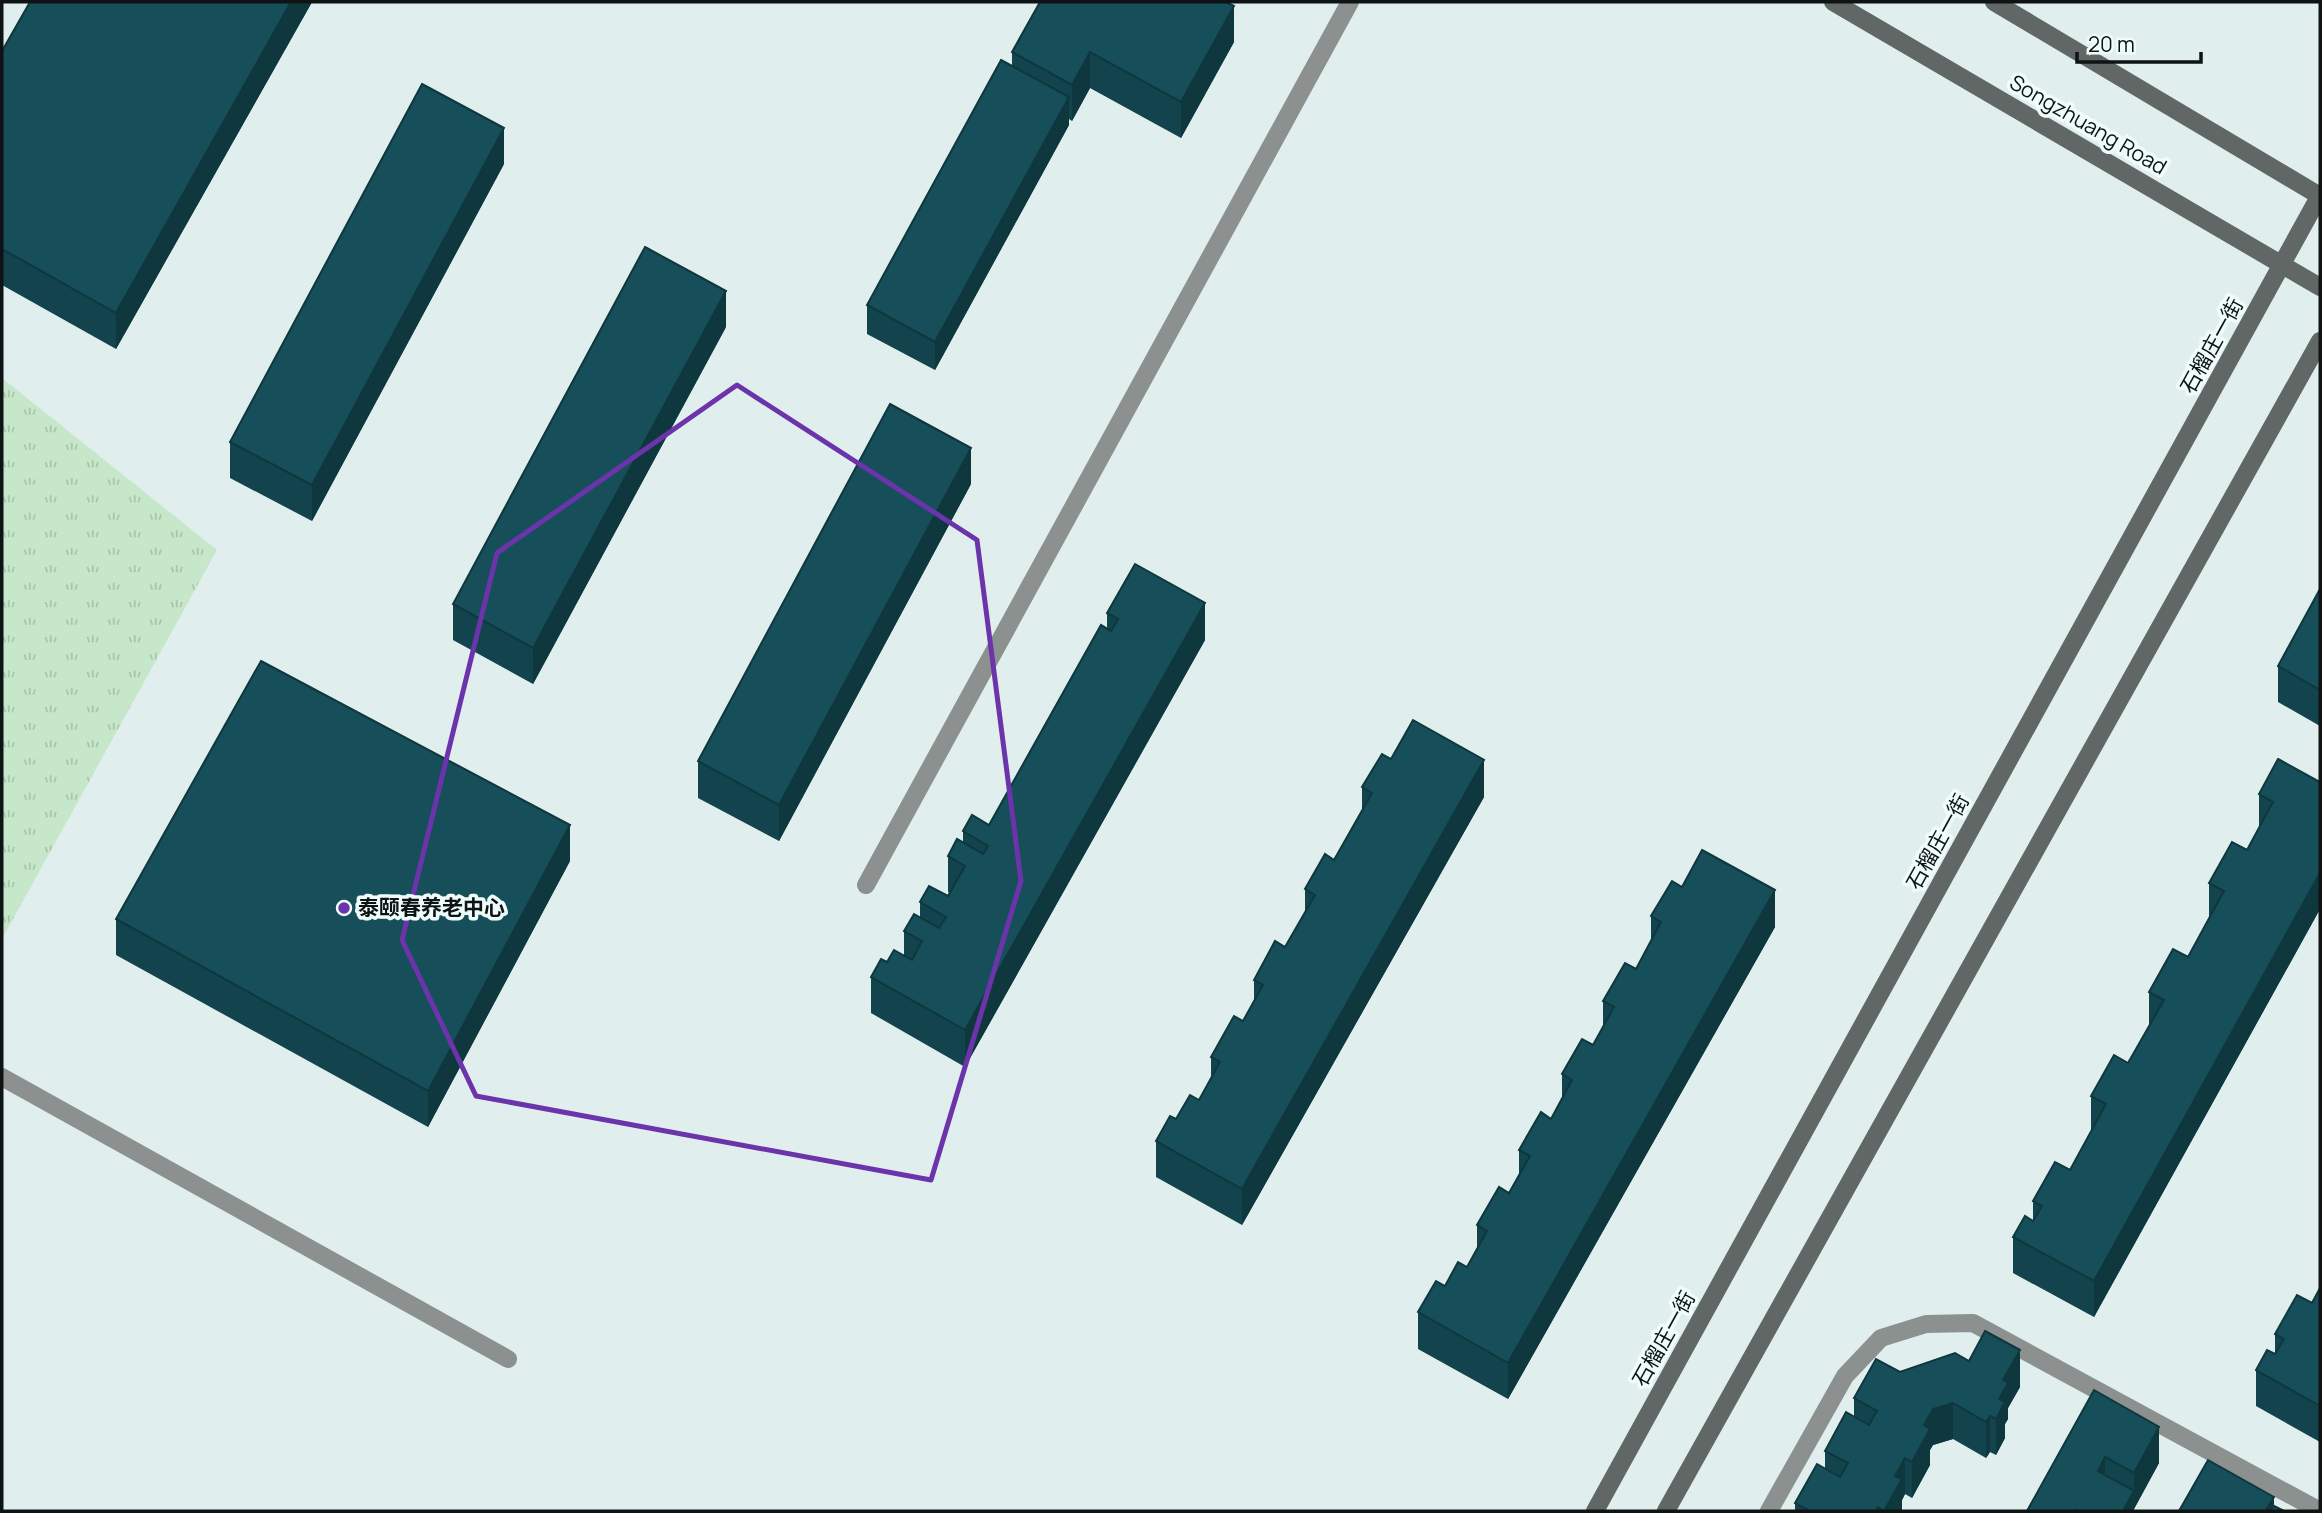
<svg xmlns="http://www.w3.org/2000/svg" width="2322" height="1513" font-family="Manrope,'Noto Sans SC',sans-serif">
<defs>
<pattern id="grass-tufts" width="24" height="20" patternUnits="userSpaceOnUse" patternTransform="scale(1.75)"><rect width="24" height="20" fill="#c6e7c9"/><path d="M3 7l-1-3M5 7V3M7 7l1-3M15 17l-1-3M17 17v-4M19 17l1-3" fill="none" stroke="#a9c5ac"/></pattern>
</defs>
<rect width="100%" height="100%" fill="#e0efed"/>
<polygon fill="url(#grass-tufts)" points="2,378 217,550 2,939"/>
<g fill="none" stroke-linecap="round" stroke-linejoin="round">
<polyline stroke="#8c918f" stroke-width="18" points="1769,1511 1845,1376 1881,1338 1926,1324 1973,1323 2320,1511"/>
<g stroke="#8c918f" stroke-width="18">
<polyline points="866,885 1350,2"/>
<polyline points="2,1077 508,1359"/>
</g>
<g stroke="#606764" stroke-width="18">
<polyline points="1833,2 2320,287"/>
<polyline points="1994,2 2320,196"/>
<polyline points="1595,1511 2320,195"/>
<polyline points="1666,1511 2320,341"/>
</g>
</g>
<g fill="#13434d">
<polygon points="312,2 116,349 2,285 2,51"/>
<polygon points="1234,42 1181,138 1090,88 1072,121 1069,119 1069,125 935,370 867,334 867,305 1012,66 1012,52"/>
<polygon points="504,164 312,521 230,478 230,442"/>
<polygon points="726,327 533,684 453,640 453,604"/>
<polygon points="971,484 779,841 698,798 698,761"/>
<polygon points="2320,589 2320,726 2278,702 2278,666"/>
<polygon points="1107,613 1205,640 965,1067 871,1013 871,977 887,962 904,956 904,931 920,918 920,902 948,896 950,893 948,892 948,856 963,843 963,831 989,825 1107,629"/>
<polygon points="1391,759 1484,797 1242,1225 1156,1177 1156,1141 1176,1119 1199,1100 1211,1078 1211,1057 1243,1021 1254,1001 1254,980 1285,947 1305,912 1305,889 1334,860 1362,810 1362,787"/>
<polygon points="2320,782 2320,909 2094,1317 2013,1273 2013,1237 2033,1221 2033,1201 2070,1170 2091,1131 2091,1096 2128,1063 2149,1026 2149,992 2188,957 2209,917 2209,883 2247,850 2259,829 2259,794"/>
<polygon points="570,861 428,1127 116,955 116,919"/>
<polygon points="1682,887 1775,927 1508,1399 1418,1349 1418,1312 1445,1286 1467,1267 1477,1249 1477,1225 1509,1193 1519,1174 1519,1150 1551,1119 1562,1098 1562,1074 1593,1045 1603,1026 1603,1001 1636,969 1651,940 1651,916"/>
<polygon points="2320,1288 2320,1442 2256,1406 2256,1370 2275,1354 2275,1334 2312,1303"/>
<polygon points="1969,1361 2020,1387 2008,1408 2008,1419 2005,1424 2005,1438 1996,1455 1990,1452 1986,1458 1953,1439 1933,1445 1930,1450 1930,1465 1912,1498 1905,1494 1902,1500 1902,1511 1795,1511 1795,1503 1825,1468 1825,1451 1854,1416 1854,1398 1900,1372"/>
<polygon points="2094,1390 2159,1463 2134,1509 2134,1511 2027,1511"/>
</g>
<g fill="#0f373e">
<polygon points="291,2 312,2 116,349 116,313"/>
<polygon points="1234,6 1234,42 1181,138 1181,102"/>
<polygon points="1090,52 1090,88 1072,121 1072,85"/>
<polygon points="1069,97 1069,125 935,370 935,342"/>
<polygon points="504,128 504,164 312,521 312,485"/>
<polygon points="726,291 726,327 533,684 533,648"/>
<polygon points="971,448 971,484 779,841 779,805"/>
<polygon points="1205,603 1205,640 965,1067 965,1030"/>
<polygon points="1484,760 1484,797 1242,1225 1242,1189"/>
<polygon points="570,825 570,861 428,1127 428,1091"/>
<polygon points="2320,873 2320,909 2094,1317 2094,1281"/>
<polygon points="1775,890 1775,927 1508,1399 1508,1363"/>
<polygon points="2020,1350 2020,1387 2008,1408 2008,1419 2005,1424 2005,1438 1996,1455 1996,1419 2003,1380"/>
<polygon points="1953,1403 1953,1439 1933,1445 1930,1450 1930,1465 1912,1498 1912,1462 1924,1425 1933,1409"/>
<polygon points="1990,1416 1990,1452 1986,1458 1986,1422"/>
<polygon points="2159,1427 2159,1463 2134,1509 2134,1511 2123,1511 2134,1492 2134,1473"/>
<polygon points="2105,1457 2105,1494 2098,1471"/>
<polygon points="1905,1458 1905,1494 1902,1500 1902,1511 1884,1511 1895,1476"/>
<polygon points="2274,1497 2274,1511 2265,1511"/>
</g>
<g fill="#164e59" stroke="#0f373e" stroke-width="2">
<polygon points="30,2 291,2 116,313 2,249 2,51"/>
<polygon points="1040,2 1226,2 1234,6 1181,102 1090,52 1072,85 1012,52"/>
<polygon points="1001,60 1069,97 935,342 867,305"/>
<polygon points="422,84 504,128 312,485 230,442"/>
<polygon points="645,247 726,291 533,648 453,604"/>
<polygon points="890,404 971,448 779,805 698,761"/>
<polygon points="1135,564 1205,603 965,1030 871,977 881,959 887,962 894,950 912,960 922,941 904,931 914,914 939,928 946,917 920,902 929,886 948,896 965,866 948,856 957,839 983,854 988,846 963,831 972,815 989,825 1101,625 1111,631 1118,619 1107,613"/>
<polygon points="2320,589 2320,690 2278,666"/>
<polygon points="261,661 570,825 428,1091 116,919"/>
<polygon points="1413,720 1484,760 1242,1189 1156,1141 1170,1116 1176,1119 1190,1095 1199,1100 1220,1062 1211,1057 1234,1016 1243,1021 1263,985 1254,980 1275,941 1285,947 1315,895 1305,889 1325,854 1334,860 1372,793 1362,787 1382,754 1391,759"/>
<polygon points="2278,759 2320,782 2320,873 2094,1281 2013,1237 2025,1216 2033,1221 2042,1206 2033,1201 2055,1162 2070,1170 2106,1104 2091,1096 2114,1055 2128,1063 2164,1000 2149,992 2173,949 2188,957 2224,891 2209,883 2232,842 2247,850 2273,802 2259,794"/>
<polygon points="1702,850 1775,890 1508,1363 1418,1312 1436,1281 1445,1286 1458,1262 1467,1267 1487,1231 1477,1225 1499,1187 1509,1193 1530,1156 1519,1150 1541,1112 1551,1119 1572,1080 1562,1074 1582,1039 1593,1045 1614,1007 1603,1001 1625,963 1636,969 1661,922 1651,916 1672,881 1682,887"/>
<polygon points="2320,1288 2320,1406 2256,1370 2267,1350 2275,1354 2284,1339 2275,1334 2297,1295 2312,1303"/>
<polygon points="1985,1331 2020,1350 2003,1380 2008,1383 1999,1399 2005,1402 1996,1419 1990,1416 1986,1422 1953,1403 1933,1409 1924,1425 1930,1429 1912,1462 1905,1458 1895,1476 1902,1479 1884,1511 1878,1507 1875,1511 1810,1511 1795,1503 1817,1464 1840,1477 1848,1463 1825,1451 1846,1412 1869,1425 1877,1411 1854,1398 1876,1359 1900,1372 1955,1353 1969,1361"/>
<polygon points="2094,1390 2159,1427 2134,1473 2105,1457 2098,1471 2134,1491 2123,1511 2078,1511 2076,1510 2075,1511 2027,1511"/>
<polygon points="2208,1460 2274,1497 2265,1511 2179,1511"/>
<polygon points="2274,1506 2284,1511 2270,1511"/>
</g>
<path fill="none" stroke="#6c34ab" stroke-width="5" stroke-linejoin="round" d="M737,385L977,540L1021,881L931,1180L476,1096L402,940L497,553Z"/>
<circle fill="#6c34ab" stroke="#eefcfb" stroke-width="2.5" cx="344" cy="908" r="7"/>
<g text-anchor="middle" stroke-width="7" stroke-linejoin="round" paint-order="stroke">
<g font-size="21" fill="#0e1313" stroke="#eefcfb">
<text transform="translate(2088 125) rotate(30)" y="7">Songzhuang Road</text>
<text transform="translate(2212 346) rotate(-61)" y="7">石榴庄一街</text>
<text transform="translate(1938 842) rotate(-61)" y="7">石榴庄一街</text>
<text transform="translate(1664 1339) rotate(-61)" y="7">石榴庄一街</text>
</g>
<g font-size="21" font-weight="bold" fill="#0e1313" stroke="#eefcfb" text-anchor="start">
<text x="358" y="915">泰颐春养老中心</text>
</g>
</g>
<rect width="2322" height="1513" fill="none" stroke="#0e1313" stroke-width="7"/>
<path d="M2077 52v10h124v-10" fill="none" stroke="#0e1313" stroke-width="3.5"/>
<text x="2088" y="52" font-size="21" fill="#0e1313" stroke="#eefcfb" stroke-width="5" paint-order="stroke">20 m</text>
</svg>
